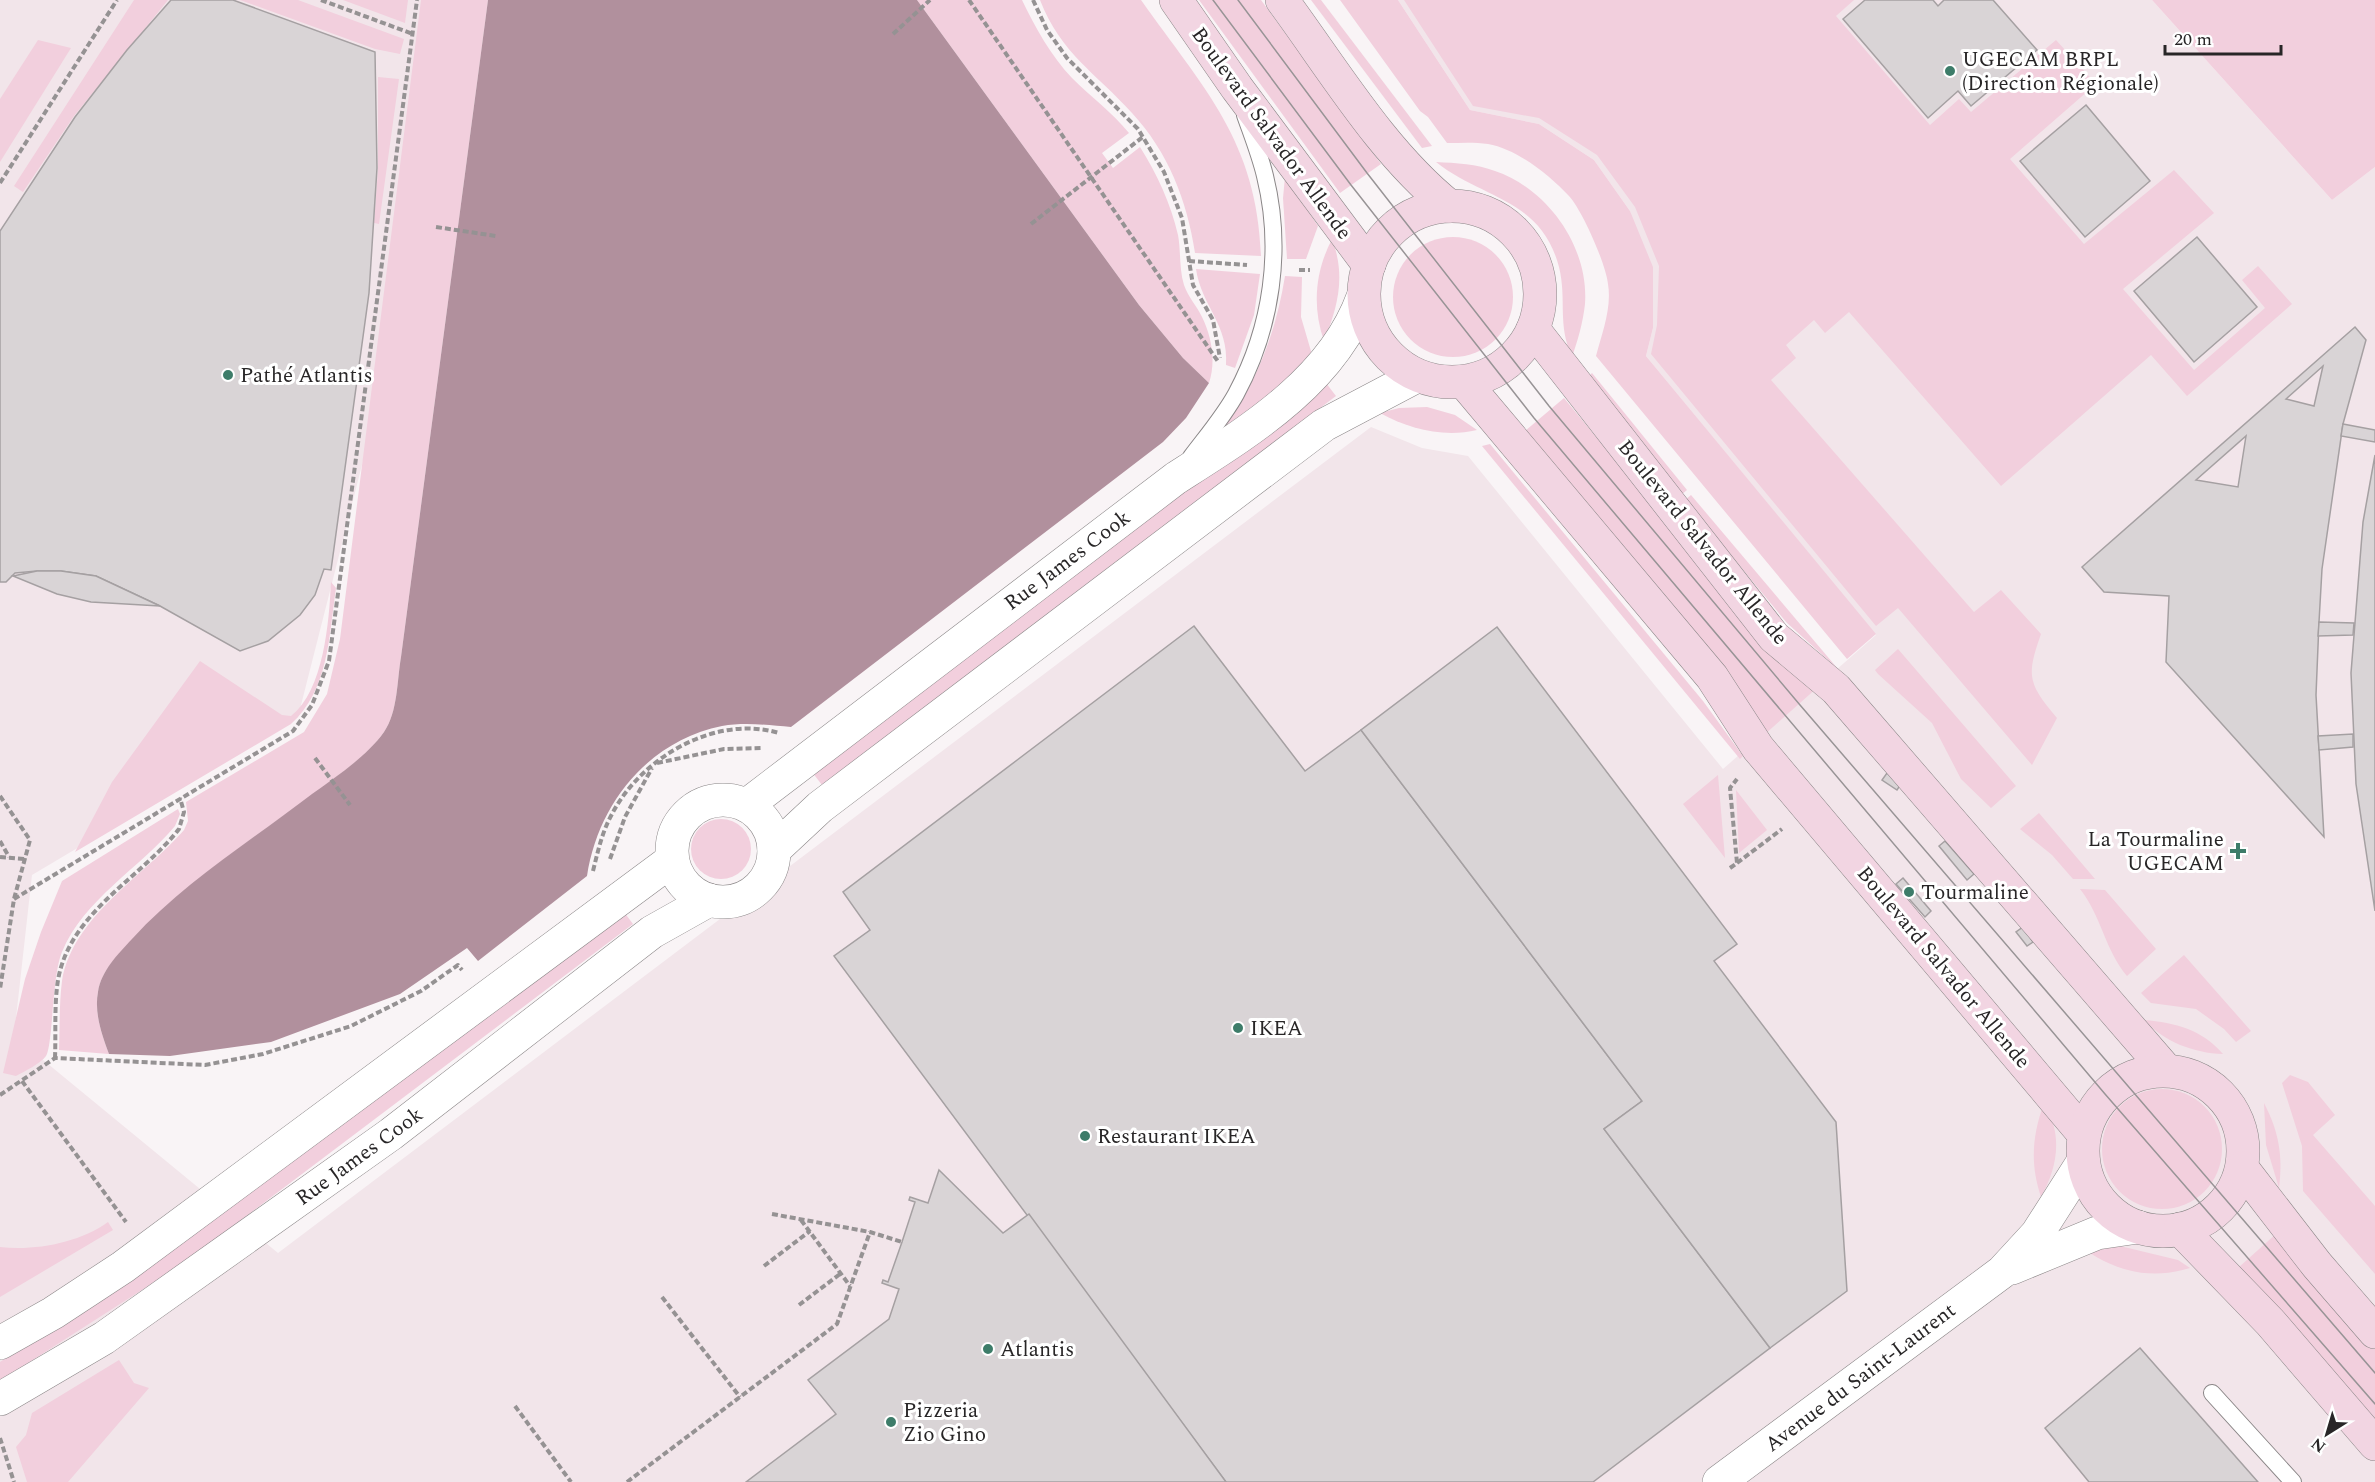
<svg xmlns="http://www.w3.org/2000/svg" width="2375" height="1482" font-family="Spectral,serif">
<rect width="100%" height="100%" fill="#f9f4f6"/>
<polygon fill="#f2e5ea" points="0,0 436,0 365,453 298,717 32,875 14,1036 278,1253 1371,427 1422,448 1468,456 1723,769 1876,635 1646,356 1653,328 1630,211 1594,160 1539,124 1470,110 1398,0 2152,0 2332,200 2375,167 2375,1482 0,1482"/>
<g fill="#f2cfdd">
<polygon points="134,0 168,0 74,116 23,192 14,186"/>
<polygon points="240,0 298,0 404,39 400,54 375,49"/>
<polygon points="343,0 408,0 405,23"/>
<path d="M421,0H488L401,657C397,680 398,712 384,732C365,759 334,778 309,797C247,844 181,885 129,943C116,957 101,972 98,992C94,1013 102,1035 109,1054L59,1050C60,1028 59,1004 62,981C73,916 144,876 184,830L188,821L186,802L304,732L327,694L340,639Z"/>
<path d="M917,0H1022C1035,27 1051,56 1072,78C1091,97 1112,112 1129,133L1102,153L1113,168L1140,147C1157,174 1171,204 1178,235C1181,251 1179,269 1184,285C1188,297 1197,306 1202,317C1212,337 1216,362 1209,383L1183,358L1139,305Z"/>
<path d="M1040,0H1141C1204,89 1257,141 1261,256L1195,253C1187,200 1168,152 1132,113C1096,73 1061,54 1040,0Z"/>
<polygon points="1199,0 1261,0 1381,164 1340,193"/>
<polygon points="1311,0 1321,0 1432,146 1422,148"/>
<path d="M1340,0H1398L1470,110L1539,124L1594,160L1630,211L1653,267V328L1646,356L1876,634L1847,659L1596,356C1602,333 1612,308 1608,284C1606,264 1582,210 1569,196C1549,175 1517,149 1488,144C1475,142 1460,143 1447,143L1428,117L1420,111Z"/>
<path d="M1404,0H1854L1836,16L1930,125L1959,99L1971,112L2056,40L2096,84L2010,159L2084,244L2174,170L2214,213L2123,289L2194,370L2265,308L2242,280L2258,266L2292,304L2187,396L2151,355L2001,486L1849,312L1825,333L1814,320L1786,345L1796,358L1771,380L1974,612L2001,590L2041,634C2026,676 2028,684 2057,718L2032,765L1898,608L1876,626L1651,354L1657,325L1659,266L1635,207L1597,155L1539,118L1473,106Z"/>
<polygon points="2152,0 2375,0 2375,167 2332,200"/>
<polygon points="38,40 71,48 0,162 0,99"/>
<polygon points="378,77 399,79 379,224 374,223 378,170"/>
<path d="M1436,162C1456,163 1477,164 1495,171C1548,189 1589,247 1585,304C1583,322 1578,340 1572,357C1557,324 1567,300 1559,267C1541,198 1482,199 1436,162Z"/>
<polygon points="1285,177 1318,226 1306,259 1287,259 1283,198"/>
<circle cx="1453" cy="297" r="60"/>
<path d="M1332,239C1346,276 1338,306 1324,341C1312,306 1315,272 1332,239Z"/>
<path d="M1196,269L1260,274L1254,315L1235,368L1226,365C1229,325 1201,305 1196,269Z"/>
<path d="M1285,276L1302,277L1301,317L1313,358L1298,375L1223,428C1257,383 1276,332 1285,276Z"/>
<polygon points="1592,373 1687,490 1681,495 1586,379"/>
<polygon points="1326,383 1336,396 822,785 812,772"/>
<polygon points="1564,398 1767,644 1818,687 1764,735 1525,431"/>
<path d="M1427,407L1455,415L1477,430C1444,438 1409,429 1380,413L1399,408Z"/>
<polygon points="1490,444 1703,701 1743,756 1740,759 1482,446"/>
<polygon points="1691,495 1838,669 1787,623 1685,500"/>
<path d="M331,582L336,588C329,635 329,690 291,724L75,852L112,782L200,661L282,715L291,716C324,690 329,622 331,582Z"/>
<polygon points="1898,649 2016,786 1991,808 1961,779 1932,723 1878,674 1875,670"/>
<polygon points="1718,775 1725,858 1683,804"/>
<polygon points="1736,790 1767,830 1739,853"/>
<path d="M178,809L180,814L175,826C140,868 84,899 62,952C52,975 53,1045 46,1056C40,1064 25,1071 16,1076L3,1073L25,979L41,932L62,881Z"/>
<polygon points="2039,813 2095,879 2073,879 2052,855 2020,829"/>
<circle cx="721" cy="849" r="30"/>
<path d="M2080,889L2105,890L2156,949L2127,976C2105,950 2101,915 2080,889Z"/>
<polygon points="624,912 633,924 187,1261 0,1381 0,1362 143,1272"/>
<polygon points="2184,955 2251,1031 2236,1042 2224,1029 2196,1009 2151,1003 2141,993"/>
<path d="M2144,1020C2176,1023 2201,1029 2223,1054C2193,1053 2165,1042 2144,1020Z"/>
<polygon points="2290,1075 2308,1082 2335,1115 2313,1135 2375,1206 2375,1274 2303,1191 2302,1146 2282,1083"/>
<circle cx="2162" cy="1149" r="60"/>
<path d="M2044,1103C2063,1135 2058,1166 2041,1197C2030,1164 2032,1136 2044,1103Z"/>
<path d="M2264,1103C2279,1132 2283,1156 2279,1188L2266,1145Z"/>
<path d="M108,1222L113,1230L0,1297V1247C35,1251 79,1243 108,1222Z"/>
<polygon points="2277,1233 2375,1347 2375,1426 2238,1268"/>
<path d="M2120,1246L2178,1260L2190,1268C2151,1280 2117,1272 2084,1249Z"/>
<polygon points="119,1360 134,1383 149,1388 68,1482 27,1482 16,1447 26,1435 32,1413"/>
</g>
<path fill="#b1909d" d="M488,0H917L1139,305L1183,358L1209,383L1186,418L1163,442L791,727C769,725 744,722 722,726C648,741 598,804 587,876L478,961L467,948L400,994L271,1042L170,1056L109,1054C102,1035 94,1013 98,992C101,971 118,954 132,939C184,882 251,841 312,794C337,776 366,757 384,732C398,712 397,680 401,657Z"/>
<g fill="#d9d4d6" stroke="#a5a0a2" stroke-width="1.5" fill-rule="evenodd">
<polygon points="171,0 233,0 375,52 377,168 369,293 331,570 324,569 315,595 300,615 268,641 240,651 160,606 96,576 61,571 37,571 15,573 6,582 0,582 0,231 75,117 127,50"/>
<polygon points="1865,0 1933,0 1938,6 1944,0 1993,0 2037,50 1971,106 1958,91 1928,118 1843,19"/>
<polygon points="2086,105 2150,181 2085,237 2020,161"/>
<polygon points="2197,237 2257,307 2194,362 2134,291"/>
<path d="M2355,327L2366,340L2343,424L2322,569L2319,622L2316,695L2324,837L2166,662L2169,596L2104,592L2082,567ZM2323,366L2314,406L2286,399ZM2246,436L2238,487L2196,480Z"/>
<polygon points="2343,424 2375,430 2375,442 2341,436"/>
<polygon points="2375,455 2375,911 2356,784 2351,673 2363,522"/>
<polygon points="37,571 61,571 96,576 160,606 91,602 57,594 13,576"/>
<polygon points="2319,622 2354,623 2353,635 2318,636"/>
<polygon points="1194,626 1305,771 1361,730 1642,1101 1604,1129 1770,1348 1593,1482 1226,1482 834,956 870,930 843,892"/>
<polygon points="1497,627 1737,944 1714,961 1836,1122 1847,1291 1770,1348 1604,1129 1642,1101 1361,730"/>
<polygon points="2353,734 2353,747 2319,750 2318,736"/>
<polygon points="1887,773 1901,784 1897,790 1882,780"/>
<polygon points="1945,841 1974,874 1967,880 1939,846"/>
<polygon points="1903,878 1931,911 1925,917 1896,884"/>
<polygon points="2023,927 2033,942 2027,946 2016,932"/>
<polygon points="939,1170 1003,1233 1029,1214 1226,1482 746,1482 836,1414 808,1380 889,1319 899,1289 882,1283 883,1280 888,1282 902,1242 915,1202 909,1200 910,1197 928,1203"/>
<polygon points="2140,1348 2258,1482 2089,1482 2045,1428"/>
</g>
<g fill="none" stroke-linecap="round" stroke-linejoin="round">
<defs>
<g id="lane">
<path d="M1191,457C1206,437 1224,416 1236,394C1272,327 1283,249 1265,176C1260,155 1252,135 1245,115"/>
<polyline points="2212,1393 2293,1482"/>
</g>
<g id="street">
<circle cx="723" cy="851" r="51"/>
<path d="M747,805L1176,478C1248,432 1333,381 1363,297"/>
<polyline points="774,850 820,807 1324,425 1417,376"/>
<polyline points="2012,1268 2097,1233 2138,1227"/>
<polyline points="0,1343 53,1313 123,1267 672,860"/>
<polyline points="0,1399 104,1338 391,1134 652,932 709,900"/>
<polyline points="1719,1482 2002,1272 2037,1234 2083,1162"/>
</g>
<g id="secondary">
<polyline points="1176,0 1237,88 1369,265"/>
<path d="M1282,0C1333,69 1382,152 1449,206"/>
<circle cx="1452" cy="294" r="88"/>
<polyline points="1533,329 1774,637 1836,689 2166,1070"/>
<polyline points="1464,382 1712,677 1758,748 2083,1133"/>
<circle cx="2163" cy="1151" r="80"/>
<polyline points="2242,1168 2317,1265 2375,1332"/>
<polyline points="2180,1229 2270,1322 2375,1444"/>
</g>
</defs>
<use href="#lane" stroke="#8a8687" stroke-width="18"/>
<use href="#street" stroke="#8a8687" stroke-width="34"/>
<use href="#secondary" stroke="#8a8687" stroke-width="34"/>
<g stroke="#959293" stroke-width="4" stroke-dasharray="6 3" stroke-linecap="butt">
<polyline points="321,0 413,34"/>
<polyline points="969,0 1219,363"/>
<polyline points="1033,0 1047,30 1067,58 1138,129 1164,172 1182,218 1193,285 1213,320 1220,358"/>
<polyline points="893,34 930,0"/>
<polyline points="0,183 117,0"/>
<polyline points="1031,224 1144,136"/>
<polyline points="436,227 496,236"/>
<polyline points="1189,261 1247,265"/>
<polyline points="1299,270 1310,270"/>
<polyline points="315,758 350,805"/>
<polyline points="657,763 724,749 762,748"/>
<polyline points="0,796 30,840 14,899 0,989"/>
<polyline points="0,841 9,857"/>
<polyline points="0,857 25,859"/>
<polyline points="610,859 625,817 652,768"/>
<polyline points="1737,863 1782,829"/>
<polyline points="1730,868 1737,863 1730,788 1737,779"/>
<path d="M593,871C598,851 602,832 612,814C641,758 715,714 779,733"/>
<polyline points="14,899 293,731 312,705 329,661 417,0"/>
<path d="M55,1058C56,1033 54,1005 58,980C70,912 140,879 179,829L184,812L180,798"/>
<polyline points="22,1081 126,1222"/>
<polyline points="0,1095 55,1058 205,1065 263,1054 351,1026 421,991 458,965 462,970"/>
<polyline points="772,1214 870,1232 902,1242"/>
<polyline points="801,1220 850,1286"/>
<polyline points="764,1266 810,1231"/>
<polyline points="662,1297 740,1397"/>
<polyline points="799,1305 840,1274"/>
<polyline points="515,1406 571,1482"/>
<polyline points="0,1438 14,1482"/>
<polyline points="627,1482 837,1324 870,1232"/>
</g>
<use href="#lane" stroke="#fff" stroke-width="16"/>
<use href="#street" stroke="#fff" stroke-width="33"/>
<use href="#secondary" stroke="#f2d5e2" stroke-width="33"/>
<g stroke="#989496" stroke-width="1.5">
<polyline points="1213,0 1351,185 1534,418 2105,1094 2375,1404"/>
<polyline points="1238,0 1367,173 1549,406 1800,705 2375,1373"/>
</g>
</g>
<g fill="#3d7c69" stroke="#fff" stroke-width="2">
<circle cx="1950" cy="71" r="6"/>
<circle cx="228" cy="375" r="6"/>
<path d="M2235 842h6v6h6v6h-6v6h-6v-6h-6v-6h6z"/>
<circle cx="1909" cy="892" r="6"/>
<circle cx="1238" cy="1028" r="6"/>
<circle cx="1085" cy="1136" r="6"/>
<circle cx="988" cy="1349" r="6"/>
<circle cx="891" cy="1422" r="6"/>
</g>
<g text-anchor="middle" stroke-width="6" stroke-linejoin="round" paint-order="stroke">
<g font-size="21" fill="#282627" stroke="#fff" text-anchor="start">
<text x="1962" y="66">UGECAM BRPL<tspan x="1962" dy="24">(Direction Régionale)</tspan></text>
<text x="240" y="382">Pathé Atlantis</text>
<text x="2224" y="846" text-anchor="end">La Tourmaline<tspan x="2224" dy="24">UGECAM</tspan></text>
<text x="1921" y="899">Tourmaline</text>
<text x="1250" y="1035">IKEA</text>
<text x="1097" y="1143">Restaurant IKEA</text>
<text x="1000" y="1356">Atlantis</text>
<text x="903" y="1417">Pizzeria<tspan x="903" dy="24">Zio Gino</tspan></text>
</g>
<g font-size="21" fill="#282627" stroke="#fff">
<text transform="translate(1272 133) rotate(54)" y="7">Boulevard Salvador Allende</text>
<text transform="translate(1703 542) rotate(51)" y="7">Boulevard Salvador Allende</text>
<text transform="translate(1067 560) rotate(-37)" y="7">Rue James Cook</text>
<text transform="translate(1944 967) rotate(50)" y="7">Boulevard Salvador Allende</text>
<text transform="translate(359 1156) rotate(-36)" y="7">Rue James Cook</text>
<text transform="translate(1860 1377) rotate(-37)" y="7">Avenue du Saint-Laurent</text>
</g>
</g>
<g transform="translate(2327 1434) rotate(217)" stroke="#ffffff" stroke-width="4.5" paint-order="stroke">
<path d="M0-4.5L10 22L0 15L-10 22Z" fill="#282627"/>
<text y="-9" font-size="16" font-weight="bold" text-anchor="middle" fill="#282627">N</text>
</g>
<path d="M2165 45v9h116v-9" fill="none" stroke="#282627" stroke-width="3"/>
<text x="2174" y="45" font-size="18" fill="#282627" stroke="#ffffff" stroke-width="4.5" paint-order="stroke">20 m</text>
</svg>
